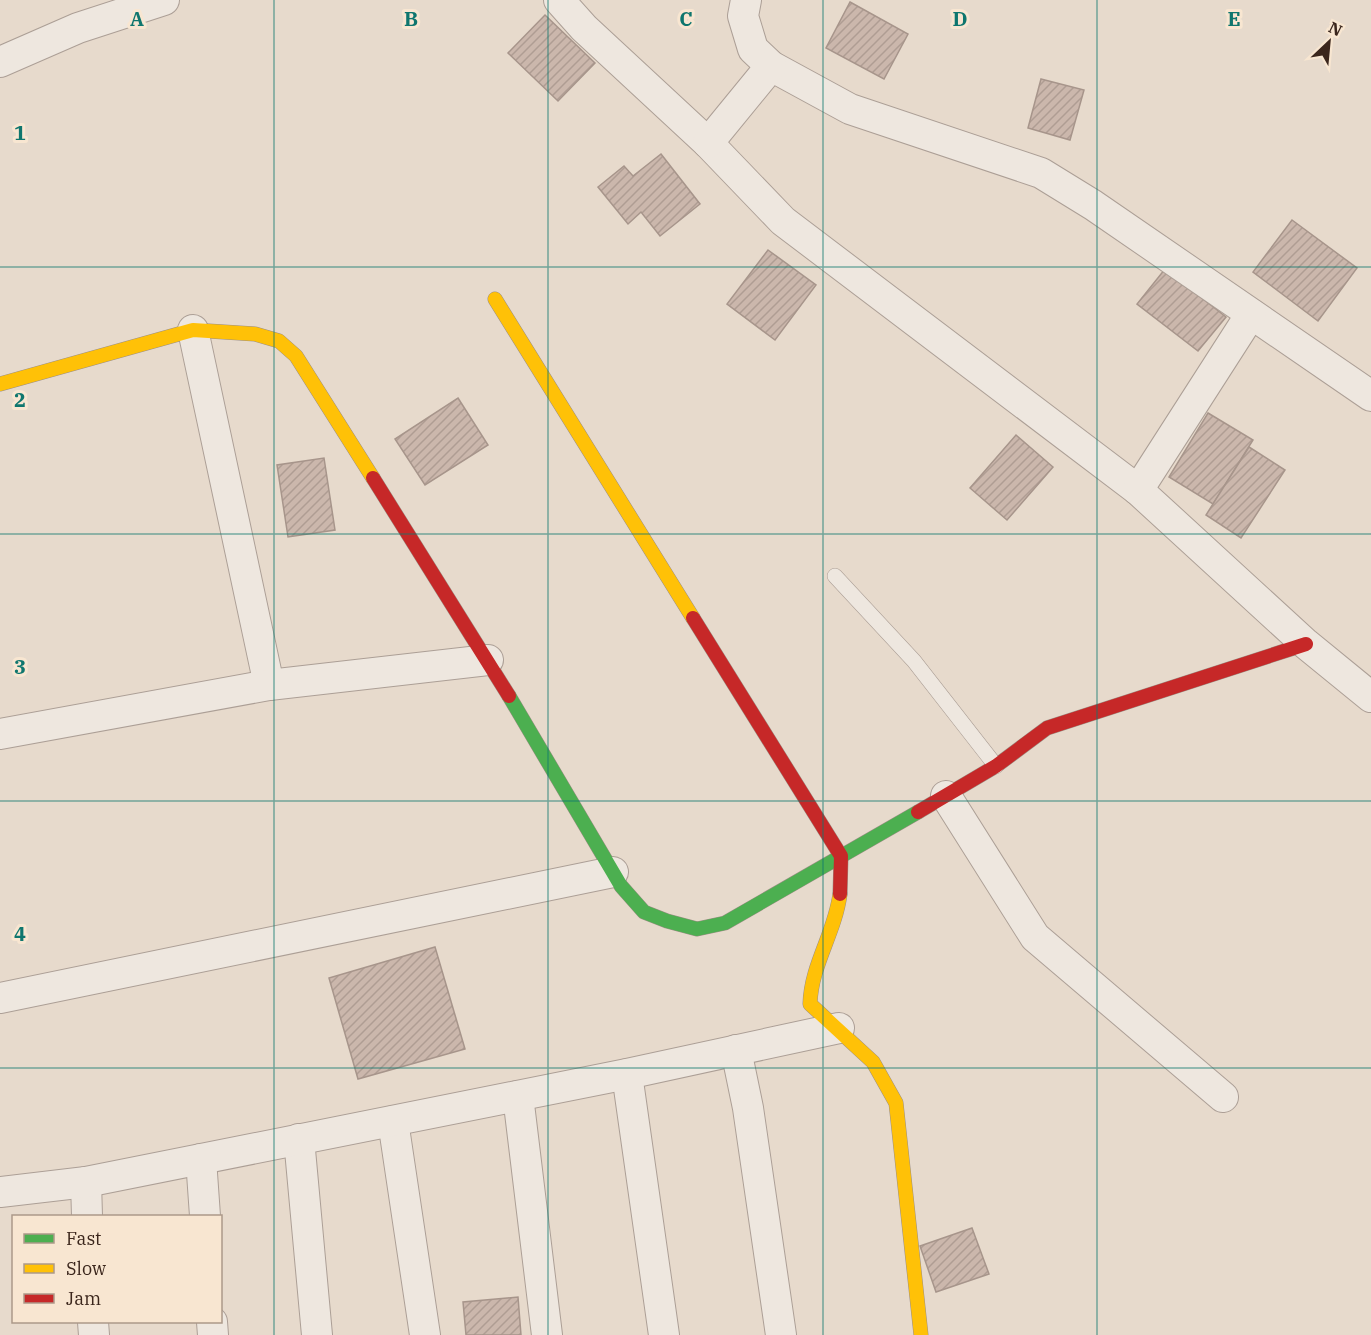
<svg xmlns="http://www.w3.org/2000/svg" width="1371" height="1335" font-family="'IBM Plex Serif',serif">
<defs>
<pattern id="building-hatch" width="6" height="6" patternUnits="userSpaceOnUse" patternTransform="scale(1.5)"><rect width="6" height="6" fill="#cbb7ac"/><path d="M-1 1l2-2M0 6l6-6M5 7l2-2" fill="none" stroke="#af9d93"/></pattern>
</defs>
<rect width="100%" height="100%" fill="#e7dacc"/>
<g fill="url(#building-hatch)" stroke="#a7958b" stroke-width="1.5">
<polygon points="850,2 908,34 884,79 826,48"/>
<polygon points="545,15 595,63 558,101 508,53"/>
<polygon points="1041,79 1084,90 1070,140 1028,128"/>
<polygon points="661,154 700,204 660,236 641,212 628,224 598,187 624,166 633,176"/>
<polygon points="1292,220 1357,268 1318,321 1253,272"/>
<polygon points="768,250 816,285 775,340 727,304"/>
<polygon points="1165,269 1226,317 1198,351 1137,304"/>
<polygon points="458,398 488,445 425,485 395,439"/>
<polygon points="1208,413 1253,440 1213,504 1169,477"/>
<polygon points="1016,435 1053,467 1007,520 970,488"/>
<polygon points="1249,447 1285,470 1241,538 1206,515"/>
<polygon points="324,458 335,530 288,537 277,465"/>
<polygon points="435,947 465,1049 358,1079 329,978"/>
<polygon points="972,1228 989,1274 936,1292 920,1246"/>
<polygon points="518,1297 521,1335 466,1335 463,1302"/>
</g>
<g fill="none" stroke-linecap="round" stroke-linejoin="round">
<defs>
<polyline id="lane" points="835,576 914,661 996,766"/>
<g id="street">
<polyline points="559,0 584,28 708,143 783,221 1138,490 1306,644 1371,697"/>
<polyline points="746,0 743,16 753,49 771,66 850,109 1041,173 1093,205 1371,396"/>
<polyline points="0,62 78,28 164,0"/>
<polyline points="708,143 771,66"/>
<polyline points="193,330 269,685"/>
<polyline points="1138,490 1251,314"/>
<polyline points="0,734 269,685 488,660"/>
<polyline points="946,796 1035,937 1223,1097"/>
<polyline points="0,998 613,872"/>
<polyline points="736,1050 748,1108 781,1335"/>
<polyline points="627,1074 664,1335"/>
<polyline points="518,1096 547,1335"/>
<polyline points="393,1121 425,1335"/>
<polyline points="299,1139 317,1335"/>
<polyline points="201,1159 205,1216"/>
<polyline points="86,1182 87,1216"/>
<polyline points="0,1192 86,1182 627,1074 839,1028"/>
<polyline points="93,1322 94,1335"/>
<polyline points="212,1322 213,1335"/>
</g>
<polyline id="fast" points="509,696 621,886 644,912 667,921 697,929 725,923 918,812"/>
<g id="slow">
<polyline points="495,299 693,618"/>
<polyline points="0,384 193,330 255,334 279,341 296,356 373,478"/>
<path d="M840,894C835,933 811,965 810,1004L873,1062L896,1103L921,1335"/>
</g>
<g id="jam">
<polyline points="373,478 509,696"/>
<polyline points="693,618 841,856 840,894"/>
<polyline points="918,812 996,766 1047,728 1306,644"/>
</g>
</defs>
<use href="#lane" stroke="#ac9f96" stroke-width="16"/>
<use href="#street" stroke="#ac9f96" stroke-width="32"/>
<use href="#fast" stroke="#9c8f85" stroke-width="15"/>
<use href="#slow" stroke="#9c8f85" stroke-width="15"/>
<use href="#jam" stroke="#9c8f85" stroke-width="15"/>
<use href="#lane" stroke="#eee7df" stroke-width="15"/>
<use href="#street" stroke="#eee7df" stroke-width="30"/>
<use href="#fast" stroke="#4caf50" stroke-width="14"/>
<use href="#slow" stroke="#ffc107" stroke-width="14"/>
<use href="#jam" stroke="#c62828" stroke-width="14"/>
</g>
<path fill="none" stroke="#0f766e" stroke-width="1.5" stroke-opacity="0.55" d="M274,0V1335M548,0V1335M823,0V1335M1097,0V1335M0,267H1371M0,534H1371M0,801H1371M0,1068H1371"/>
<g font-size="20" text-anchor="middle" font-weight="bold" fill="#0f766e" stroke="#f8e6d1" stroke-width="6" stroke-linejoin="round" paint-order="stroke">
<text x="137" y="26">A</text>
<text x="411" y="26">B</text>
<text x="686" y="26">C</text>
<text x="960" y="26">D</text>
<text x="1234" y="26">E</text>
<text x="20" y="140">1</text>
<text x="20" y="407">2</text>
<text x="20" y="674">3</text>
<text x="20" y="941">4</text>
</g>
<rect x="12" y="1215" width="210" height="108" fill="#f8e6d1" stroke="#ac9989" stroke-width="1.5"/>
<rect x="24" y="1234" width="30" height="9" fill="#4caf50" stroke="#ac9989" stroke-width="1.5"/>
<text x="66" y="1245" font-size="18" fill="#3b261c">Fast</text>
<rect x="24" y="1264" width="30" height="9" fill="#ffc107" stroke="#ac9989" stroke-width="1.5"/>
<text x="66" y="1275" font-size="18" fill="#3b261c">Slow</text>
<rect x="24" y="1294" width="30" height="9" fill="#c62828" stroke="#ac9989" stroke-width="1.5"/>
<text x="66" y="1305" font-size="18" fill="#3b261c">Jam</text>
<g transform="translate(1329 42) rotate(26)" stroke="#f8e6d1" stroke-width="4.5" paint-order="stroke">
<path d="M0-4.5L10 22L0 15L-10 22Z" fill="#3b261c"/>
<text y="-9" font-size="16" font-weight="bold" text-anchor="middle" fill="#3b261c">N</text>
</g>
</svg>
